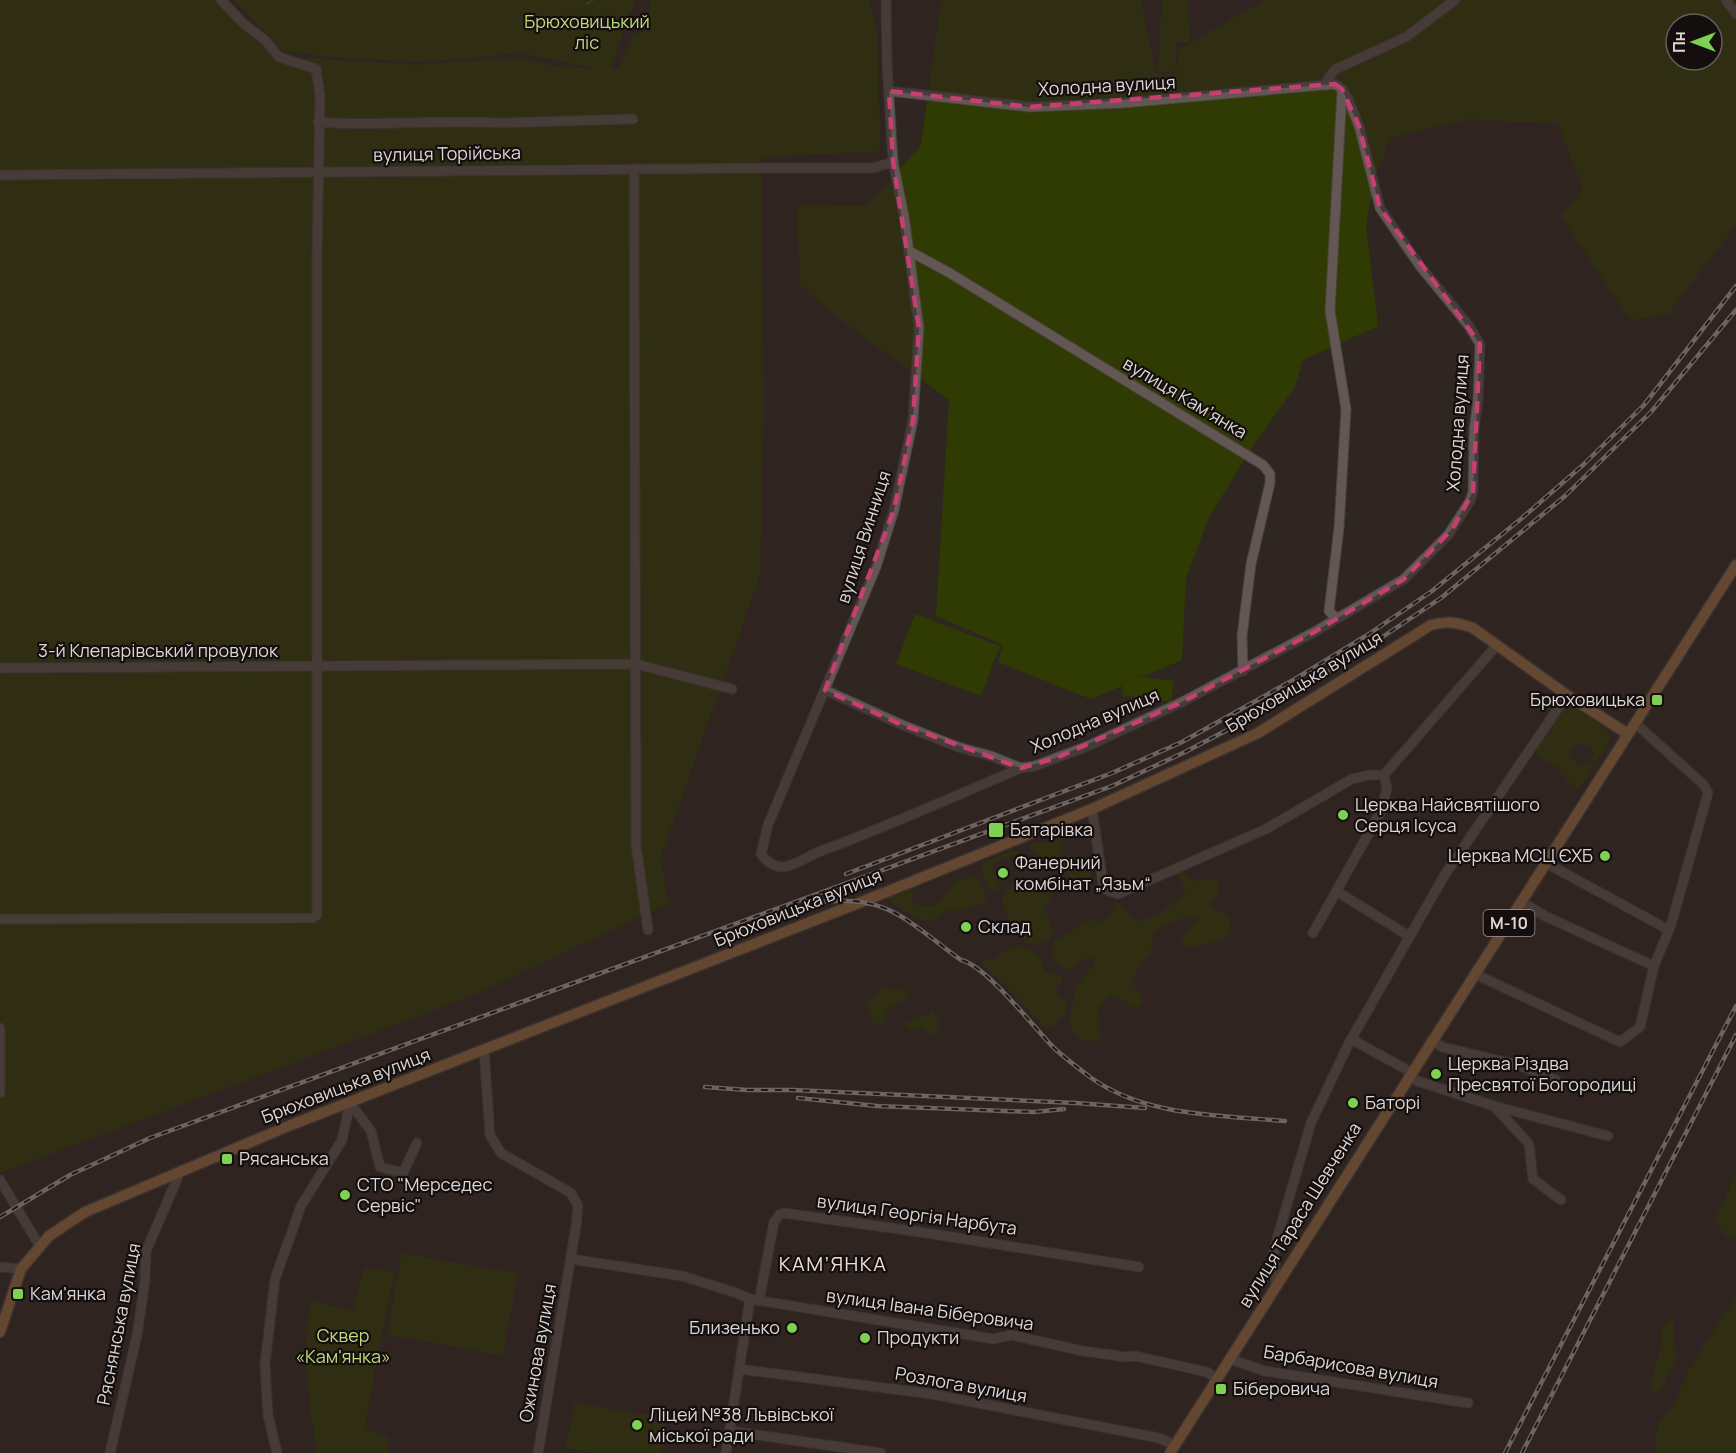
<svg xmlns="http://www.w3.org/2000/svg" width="1736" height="1453" font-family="Manrope,sans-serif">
<rect width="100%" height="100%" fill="#2f2521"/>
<g fill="#2f3b03" fill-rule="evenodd">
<polygon points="0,0 227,0 286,57 415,65 523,58 553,66 600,69 521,53 417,62 324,56 284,51 234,0 636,0 610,69 618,69 634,34 647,31 650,1 652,0 869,0 878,35 880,151 761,157 764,406 760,576 660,859 669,903 474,995 0,1173"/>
<path d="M941,0H1141L1156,74H1176L1179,50L1265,0H1736V225L1668,314L1631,320L1561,216L1583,189L1558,124L1469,119L1390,138L1373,186L1366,225L1378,326L1303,360L1295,387L1255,443L1209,517L1186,579L1182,660L1144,676L1123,674L1174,681L1171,702L1122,695L1123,676L1122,686L1091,699L998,662L1003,645L936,616L949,400L829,311L800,285L797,205L867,206L921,145ZM1676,24H1712V60H1676Z"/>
<polygon points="1162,0 1188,0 1190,43 1177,42 1175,72 1158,72"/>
<polygon points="915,614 1000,646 981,696 896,664"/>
<path d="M1568,703C1574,705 1577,711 1583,714C1607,726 1620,737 1596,761L1591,760L1594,752L1590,747L1576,743L1571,748L1569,756L1579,766H1585L1590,762L1593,764L1587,778L1577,789L1561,774L1559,767C1548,761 1536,760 1534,745L1561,706Z"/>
<path d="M1066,837L1059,848L1064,857H1079C1085,868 1092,865 1092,882L1084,887L1068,876L1061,862L1056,856L1047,860C1040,857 1038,850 1030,849L1028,846L1032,842H1047Z"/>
<polygon points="1016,850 1020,853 998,861 992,866 1000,887 997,892 993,892 987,884 981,866 987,860"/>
<path d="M1183,872L1193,881L1219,878L1218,895L1210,904L1229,918L1231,931L1223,939L1188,949L1181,938L1199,918L1188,916L1153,931L1151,952L1131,980L1143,1000L1136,1010L1123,1000L1110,994L1099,1008L1100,1042L1080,1040L1072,1029L1070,1019L1074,996L1077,984L1095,965L1091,957L1084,959L1071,970L1059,964L1051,955L1054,941L1091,920L1102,922L1112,913L1118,902C1123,907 1129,918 1135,920C1147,926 1178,900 1186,892L1178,873Z"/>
<path d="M973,877L980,880L987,898L981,905L977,903C969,910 958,913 948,909C942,912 934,921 927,920C916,920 891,903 883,896L910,887L914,894L912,901L918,906H935L947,893L956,880L965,881Z"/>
<path d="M1034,877L1041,882L1050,883C1057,894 1049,899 1044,908L1054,934C1041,948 1033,945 1017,936L1001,900L1006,893L1013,888H1008L1018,879Z"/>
<path d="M1021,945L1033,951L1042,960L1041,964L1046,973C1055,972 1060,972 1063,980L1056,990L1059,998L1067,1000L1066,1013L1051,1027L1046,1028L1006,986L982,964L985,959L993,960L1003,952Z"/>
<path d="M888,987L893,991L902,988L909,992L907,998C889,1009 888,1004 882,1026L879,1027L870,1018L867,1003L878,995L882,988Z"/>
<polygon points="932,1011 939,1018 940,1027 932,1035 922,1027 912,1030 906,1027 906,1024 920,1015 928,1016"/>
<polygon points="1736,1171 1736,1240 1726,1237 1714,1219 1725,1200"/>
<polygon points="402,1253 518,1274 503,1356 387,1334"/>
<path d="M363,1267L394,1273L364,1428L388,1438L389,1453H317C309,1402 301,1352 311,1301L354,1311Z"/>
<polygon points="1736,1297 1736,1453 1656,1453 1656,1436 1659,1421 1672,1408 1690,1368"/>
<polygon points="1673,1315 1676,1358 1664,1384 1655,1396 1650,1386 1662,1342 1662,1328"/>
<polygon points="574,1403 667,1418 660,1453 596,1453 566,1448"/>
</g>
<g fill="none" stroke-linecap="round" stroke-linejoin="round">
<polyline stroke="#425456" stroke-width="2" points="586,4 593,0"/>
<defs>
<g id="minor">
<path d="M886,0L887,64L893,162L904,216L919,328L913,420L894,510L876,567L768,825L761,854C766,861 773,867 783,867C796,866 809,855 821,851C889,826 955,796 1021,768L1035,766L1088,746L1182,702L1316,631L1404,579L1448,535L1470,501L1473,492L1474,430L1478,400L1480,344L1469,326L1420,266L1380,208L1359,126L1348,99L1342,89L1335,84L1123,103L1030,107L889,91"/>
<polyline points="1726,0 1736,14"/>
<polyline points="1326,85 1329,77 1336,69 1406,37 1455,0"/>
<path d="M318,122C377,127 439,119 498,123L633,119"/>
<polyline points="634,169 636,845 648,930"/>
<polyline points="0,175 772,168 873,168 893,162"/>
<polyline points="909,251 948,272 1263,465 1270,474 1270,483 1251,564 1242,636 1243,671"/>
<polyline points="1336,618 1329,611 1339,528 1346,409 1330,311 1342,91"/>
<polyline points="0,668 636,664 732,689"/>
<polyline points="825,690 900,724 958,747 991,756 1021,768"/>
<polyline points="1092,809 1103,883 1107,890 1118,894 1266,829 1352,779 1369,775 1384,775 1497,645"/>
<polyline points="1546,863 1669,930"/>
<polyline points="1336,891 1409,936"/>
<polyline points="1522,902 1545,916 1654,966"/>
<polyline points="0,919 313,918 317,915 317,255 320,95 316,69 279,57 265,40 244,24 221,0"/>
<polyline points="1313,933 1381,811 1387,789 1384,775"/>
<polyline points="1475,974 1620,1042 1640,1027 1654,966 1671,925 1708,793 1704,785 1635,723"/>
<polyline points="0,1028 0,1093"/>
<polyline points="1351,1039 1411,1072"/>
<polyline points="1431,1040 1442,1047 1518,1065 1556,1080"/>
<polyline points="484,1050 490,1135 501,1153 571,1193 578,1206 576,1226 538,1453"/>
<polyline points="1409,1076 1417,1081 1494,1106 1608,1136"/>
<polyline points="350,1103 371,1131 380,1167 403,1173 417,1143"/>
<polyline points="1494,1106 1529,1144 1533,1179 1561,1200"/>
<polyline points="0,1180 39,1245"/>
<polyline points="571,1259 682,1276 737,1293 750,1299 994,1339 1011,1335 1083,1351 1126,1357 1135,1356 1207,1372 1216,1378"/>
<polyline points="0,1267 21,1269"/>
<polyline points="1276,1284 1274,1249 1311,1123 1348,1045 1444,876 1567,695"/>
<polyline points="759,1301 774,1222 780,1214 784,1213 927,1233 1139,1267"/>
<polyline points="1230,1357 1238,1362 1265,1371 1468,1403"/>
<polyline points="739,1369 931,1394 1159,1438 1174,1445"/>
<polyline points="730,1431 881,1453"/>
<polyline points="110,1453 137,1335 145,1281 146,1251 181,1170"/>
<polyline points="277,1453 268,1415 265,1364 275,1279 301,1206 342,1140 350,1103"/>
<polyline points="726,1453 750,1299"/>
</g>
<g id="major">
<path d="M0,1332L21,1269L49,1236L85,1212L291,1125L864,901L1092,809L1258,733L1431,625C1447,621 1457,622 1473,628L1567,695L1628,734"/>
<polyline points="1170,1453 1736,565"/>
</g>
</defs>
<use href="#minor" stroke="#4a423f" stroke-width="11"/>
<use href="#major" stroke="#4a423f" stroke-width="13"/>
<use href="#minor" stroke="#625753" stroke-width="9"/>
<use href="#major" stroke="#a27145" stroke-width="10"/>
<defs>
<g id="rail">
<polyline points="846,874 1112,773 1182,742 1295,679 1369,634 1432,591 1522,518 1583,465 1644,405 1736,286"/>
<path d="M811,903C887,892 904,919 961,960C987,966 1034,1028 1054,1048C1065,1058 1078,1068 1090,1077C1145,1117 1220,1115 1285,1121"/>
<polyline points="705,1087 747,1090 793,1090 1076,1103 1145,1108"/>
<polyline points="798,1098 877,1106 1034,1112 1064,1109"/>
<polyline points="0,1217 70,1175 150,1138 1112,786 1185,752 1260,713 1366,648 1441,598 1565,496 1651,412 1736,310"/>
<polyline points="1505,1453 1736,1006"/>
<polyline points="1522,1453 1736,1035"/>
</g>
</defs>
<use href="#rail" stroke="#b8b0ae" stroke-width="4.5"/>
<use href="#rail" stroke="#140f0e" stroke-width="2" stroke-dasharray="7" stroke-linecap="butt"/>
</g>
<path d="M0 0H1736V1453H0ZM1335,84L1342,89L1359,126L1380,208L1480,344L1473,492L1453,528L1404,579L1316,631L1182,702L1056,758L1021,768L900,724L825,690L894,510L913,420L919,328L893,162L889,91L1030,107Z" fill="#2f2521" fill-opacity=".55" fill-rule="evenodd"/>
<path fill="none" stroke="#c73e73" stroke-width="4.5" stroke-dasharray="12 8" stroke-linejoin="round" d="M1335,84L1342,89L1359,126L1380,208L1480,344L1473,492L1453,528L1404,579L1316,631L1182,702L1056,758L1021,768L900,724L825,690L894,510L913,420L919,328L893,162L889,91L1030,107Z"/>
<g fill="#7ed153" stroke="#140f0e" stroke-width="2">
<rect x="1651" y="694" width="12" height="12" rx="3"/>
<circle cx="1343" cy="815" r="6"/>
<rect x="988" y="822" width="16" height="16" rx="3"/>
<circle cx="1605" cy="856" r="6"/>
<circle cx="1003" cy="873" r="6"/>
<circle cx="966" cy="927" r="6"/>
<circle cx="1436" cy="1074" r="6"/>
<circle cx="1353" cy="1103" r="6"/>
<rect x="221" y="1153" width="12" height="12" rx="3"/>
<circle cx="345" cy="1195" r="6"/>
<rect x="12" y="1288" width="12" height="12" rx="3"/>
<circle cx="792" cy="1328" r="6"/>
<circle cx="865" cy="1338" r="6"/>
<rect x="1215" y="1383" width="12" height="12" rx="3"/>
<circle cx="637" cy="1425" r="6"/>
</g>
<g text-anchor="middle" stroke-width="4.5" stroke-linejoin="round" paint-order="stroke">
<rect fill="#140f0e" stroke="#a19a99" stroke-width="1.5" x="1483.5" y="910" width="51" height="26" rx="4.5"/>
<g font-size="16" font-weight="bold" fill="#ddd6d4">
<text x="1509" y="929">М-10</text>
</g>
<g font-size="18" fill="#c0da7b" stroke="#140f0e">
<text x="587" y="28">Брюховицький<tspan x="587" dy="21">ліс</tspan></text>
<text x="343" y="1342">Сквер<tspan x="343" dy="21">«Кам'янка»</tspan></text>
</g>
<g font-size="18" fill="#ddd6d4" stroke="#140f0e">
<text transform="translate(1107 86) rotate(-3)" y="6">Холодна вулиця</text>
<text transform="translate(447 154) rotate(-1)" y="6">вулиця Торійська</text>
<text transform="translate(1185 398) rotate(31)" y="6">вулиця Камʼянка</text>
<text transform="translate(1458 423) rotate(-86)" y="6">Холодна вулиця</text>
<text transform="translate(864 537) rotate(-72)" y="6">вулиця Винниця</text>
<text x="158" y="657">3-й Клепарівський провулок</text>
<text transform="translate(1304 682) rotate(-31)" y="6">Брюховицька вулиця</text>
<text transform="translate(1095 721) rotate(-23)" y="6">Холодна вулиця</text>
<text transform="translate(798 908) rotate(-22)" y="6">Брюховицька вулиця</text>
<text transform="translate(346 1086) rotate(-21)" y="6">Брюховицька вулиця</text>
<text transform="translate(917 1215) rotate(8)" y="6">вулиця Георгія Нарбута</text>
<text transform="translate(1300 1215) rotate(-58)" y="6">вулиця Тараса Шевченка</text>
<text transform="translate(930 1310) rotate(8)" y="6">вулиця Івана Біберовича</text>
<text transform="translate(119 1324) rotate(-79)" y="6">Ряснянська вулиця</text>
<text transform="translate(538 1353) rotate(-80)" y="6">Ожинова вулиця</text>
<text transform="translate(1351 1367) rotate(10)" y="6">Барбарисова вулиця</text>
<text transform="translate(961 1385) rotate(10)" y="6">Розлога вулиця</text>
</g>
<g font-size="18" fill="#ddd6d4" stroke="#140f0e" text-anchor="start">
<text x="1645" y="706" text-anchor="end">Брюховицька</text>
<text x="1355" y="811">Церква Найсвятішого<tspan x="1355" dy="21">Серця Ісуса</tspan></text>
<text x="1010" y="836">Батарівка</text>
<text x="1593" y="862" text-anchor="end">Церква МСЦ ЄХБ</text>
<text x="1015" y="869">Фанерний<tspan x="1015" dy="21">комбінат „Язьм“</tspan></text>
<text x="978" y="933">Склад</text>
<text x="1448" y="1070">Церква Різдва<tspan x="1448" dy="21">Пресвятої Богородиці</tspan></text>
<text x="1365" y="1109">Баторі</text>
<text x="239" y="1165">Рясанська</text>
<text x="357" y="1191">СТО "Мерседес<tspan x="357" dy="21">Сервіс"</tspan></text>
<text x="30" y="1300">Кам'янка</text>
<text x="780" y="1334" text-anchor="end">Близенько</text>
<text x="877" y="1344">Продукти</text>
<text x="1233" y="1395">Біберовича</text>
<text x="649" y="1421">Ліцей №38 Львівської<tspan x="649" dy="21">міської ради</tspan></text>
</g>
<g font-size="20" letter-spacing="1.5" fill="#ecdfda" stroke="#140f0e">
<text x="833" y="1271">КАМ’ЯНКА</text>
</g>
</g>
<g transform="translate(1694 42) rotate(270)"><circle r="28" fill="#140f0e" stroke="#645f5d" stroke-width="1.5"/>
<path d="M0-4.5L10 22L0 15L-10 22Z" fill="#7ed153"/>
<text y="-9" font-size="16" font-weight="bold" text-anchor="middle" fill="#ddd6d4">Пн</text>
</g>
</svg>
